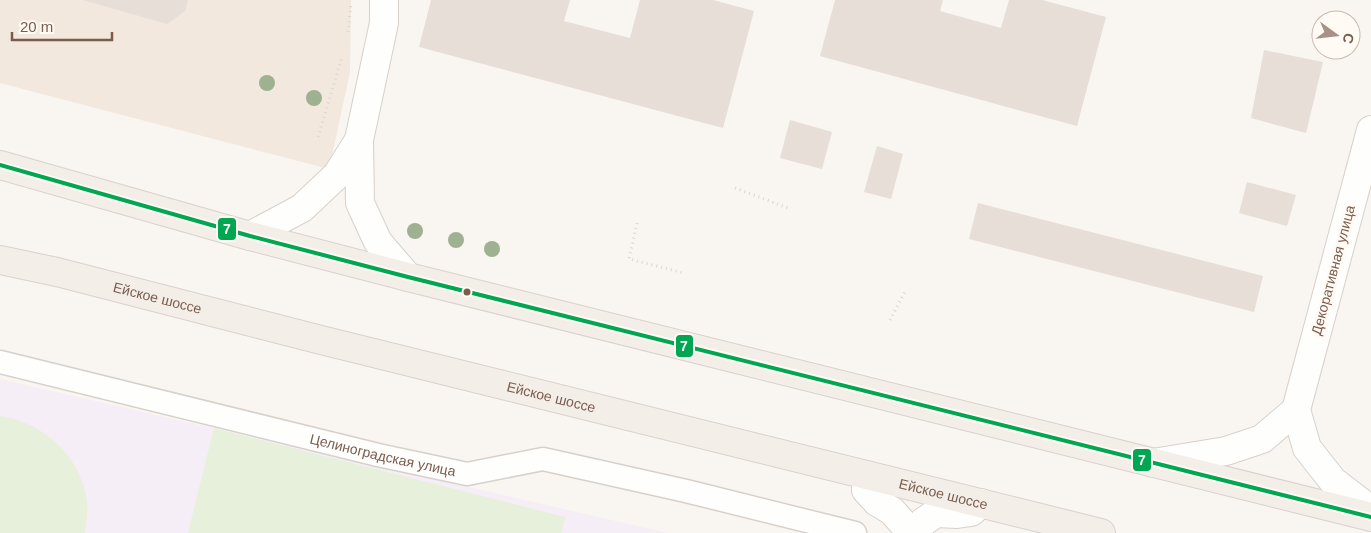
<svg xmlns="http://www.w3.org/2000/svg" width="1371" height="533" font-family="Helvetica,sans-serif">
<rect width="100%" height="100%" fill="#f9f5f0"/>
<polygon fill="#f2e8de" points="0,0 351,0 350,72 329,169 0,83"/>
<polygon fill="#f6eef6" points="0,379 668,533 0,533"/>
<g fill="#e7f0db">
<path d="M0,416C44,422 82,458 87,502C88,513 86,523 85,533H0Z"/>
<polygon points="214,428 565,517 561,533 188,533"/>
</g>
<g fill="#e6ded7">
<polygon points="83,0 188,0 185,11 167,24"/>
<polygon points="431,0 570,0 564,21 630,38 640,0 713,0 754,11 723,128 419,47"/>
<polygon points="835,0 943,0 940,11 1001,28 1009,0 1042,0 1106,17 1077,126 820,56"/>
<polygon points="1264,50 1323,62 1306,133 1251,118"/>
<polygon points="790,120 832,132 822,169 780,158"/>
<polygon points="877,146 903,154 891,199 864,192"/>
<polygon points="1247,182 1296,195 1287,226 1239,213"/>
<polygon points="978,203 1263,276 1254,312 969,239"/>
</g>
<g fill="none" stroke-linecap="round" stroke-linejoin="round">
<defs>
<g id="pedestrian">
<path id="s1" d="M0,362L378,455L467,474L543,459L686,491L855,533"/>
</g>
<g id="minor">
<polyline points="384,0 384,23 359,140 360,203 378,242 408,277"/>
<polyline points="1371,130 1296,410 1307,448 1333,481 1371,510"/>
<polyline points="250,236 302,208 337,175 359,140"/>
<polyline points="1153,463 1226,451 1262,439 1296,410"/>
<polyline points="866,475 866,490 877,502 892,511 908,529 908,533"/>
<polyline points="916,533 923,522 936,513 957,514 971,512 981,503"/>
</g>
<g id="primary">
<polyline points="0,165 250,236 408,277 1371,517"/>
<path id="s2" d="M0,260L57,272L321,340L1101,533"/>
</g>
</defs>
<use href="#pedestrian" stroke="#d7d1cb" stroke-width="25"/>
<use href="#minor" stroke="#d7d1cb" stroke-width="30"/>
<use href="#primary" stroke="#dad1cc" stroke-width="30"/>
<g stroke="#dcd5d0" stroke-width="3" stroke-dasharray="1 4" stroke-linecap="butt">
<polyline points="348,32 351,3"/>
<polyline points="318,137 342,57"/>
<polyline points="735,188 788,208"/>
<polyline points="637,223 629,259 684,273"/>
<polyline points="890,320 906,290"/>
</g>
<use href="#pedestrian" stroke="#fefefd" stroke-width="22"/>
<use href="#minor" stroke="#fefefd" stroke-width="28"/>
<use href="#primary" stroke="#f3eee8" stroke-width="28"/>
<defs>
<polyline id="bus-1" points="0,165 250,236 408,277 1371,517"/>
</defs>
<use href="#bus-1" stroke="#fffaf3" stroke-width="8"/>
<use href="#bus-1" stroke="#00a651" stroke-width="4"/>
</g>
<g fill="#9eb190">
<circle cx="267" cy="83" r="8"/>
<circle cx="314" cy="98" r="8"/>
<circle cx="415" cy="231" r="8"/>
<circle cx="456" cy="240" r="8"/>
<circle cx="492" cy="249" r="8"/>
</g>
<circle fill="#7a5c4d" stroke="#fffaf3" stroke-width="2" cx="467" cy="292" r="4.5"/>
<g text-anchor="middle" stroke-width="5" stroke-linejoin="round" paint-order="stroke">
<g font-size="14" fill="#7a5c4d" stroke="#fffaf3">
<text transform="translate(1333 270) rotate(-75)" y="5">Декоративная улица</text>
<text dy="5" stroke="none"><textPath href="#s2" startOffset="162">Ейское шоссе</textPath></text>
<text dy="5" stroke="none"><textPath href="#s2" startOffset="568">Ейское шоссе</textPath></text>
<text dy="5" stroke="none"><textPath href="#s1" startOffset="394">Целиноградская улица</textPath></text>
<text dy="5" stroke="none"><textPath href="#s2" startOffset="972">Ейское шоссе</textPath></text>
</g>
</g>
<g stroke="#fffaf3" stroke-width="2">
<rect x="217" y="217" width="20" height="24" rx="5" fill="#00a651"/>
<rect x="675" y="334" width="19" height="24" rx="5" fill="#00a651"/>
<rect x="1132" y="448" width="20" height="24" rx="5" fill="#00a651"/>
</g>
<g font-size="14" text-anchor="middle" font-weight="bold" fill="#fff">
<text x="227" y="234">7</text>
<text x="684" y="351">7</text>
<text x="1142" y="465">7</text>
</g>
<g transform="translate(1336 35) rotate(105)"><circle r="24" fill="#fffaf3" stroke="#cabbb1"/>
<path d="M0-4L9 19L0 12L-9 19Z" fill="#a69286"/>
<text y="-8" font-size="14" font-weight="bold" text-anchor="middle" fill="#7a5c4d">С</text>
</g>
<path d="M12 32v8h100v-8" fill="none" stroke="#7a5c4d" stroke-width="2.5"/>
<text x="20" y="32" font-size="15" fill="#7a5c4d" stroke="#fffaf3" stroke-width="4" paint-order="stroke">20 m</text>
</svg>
